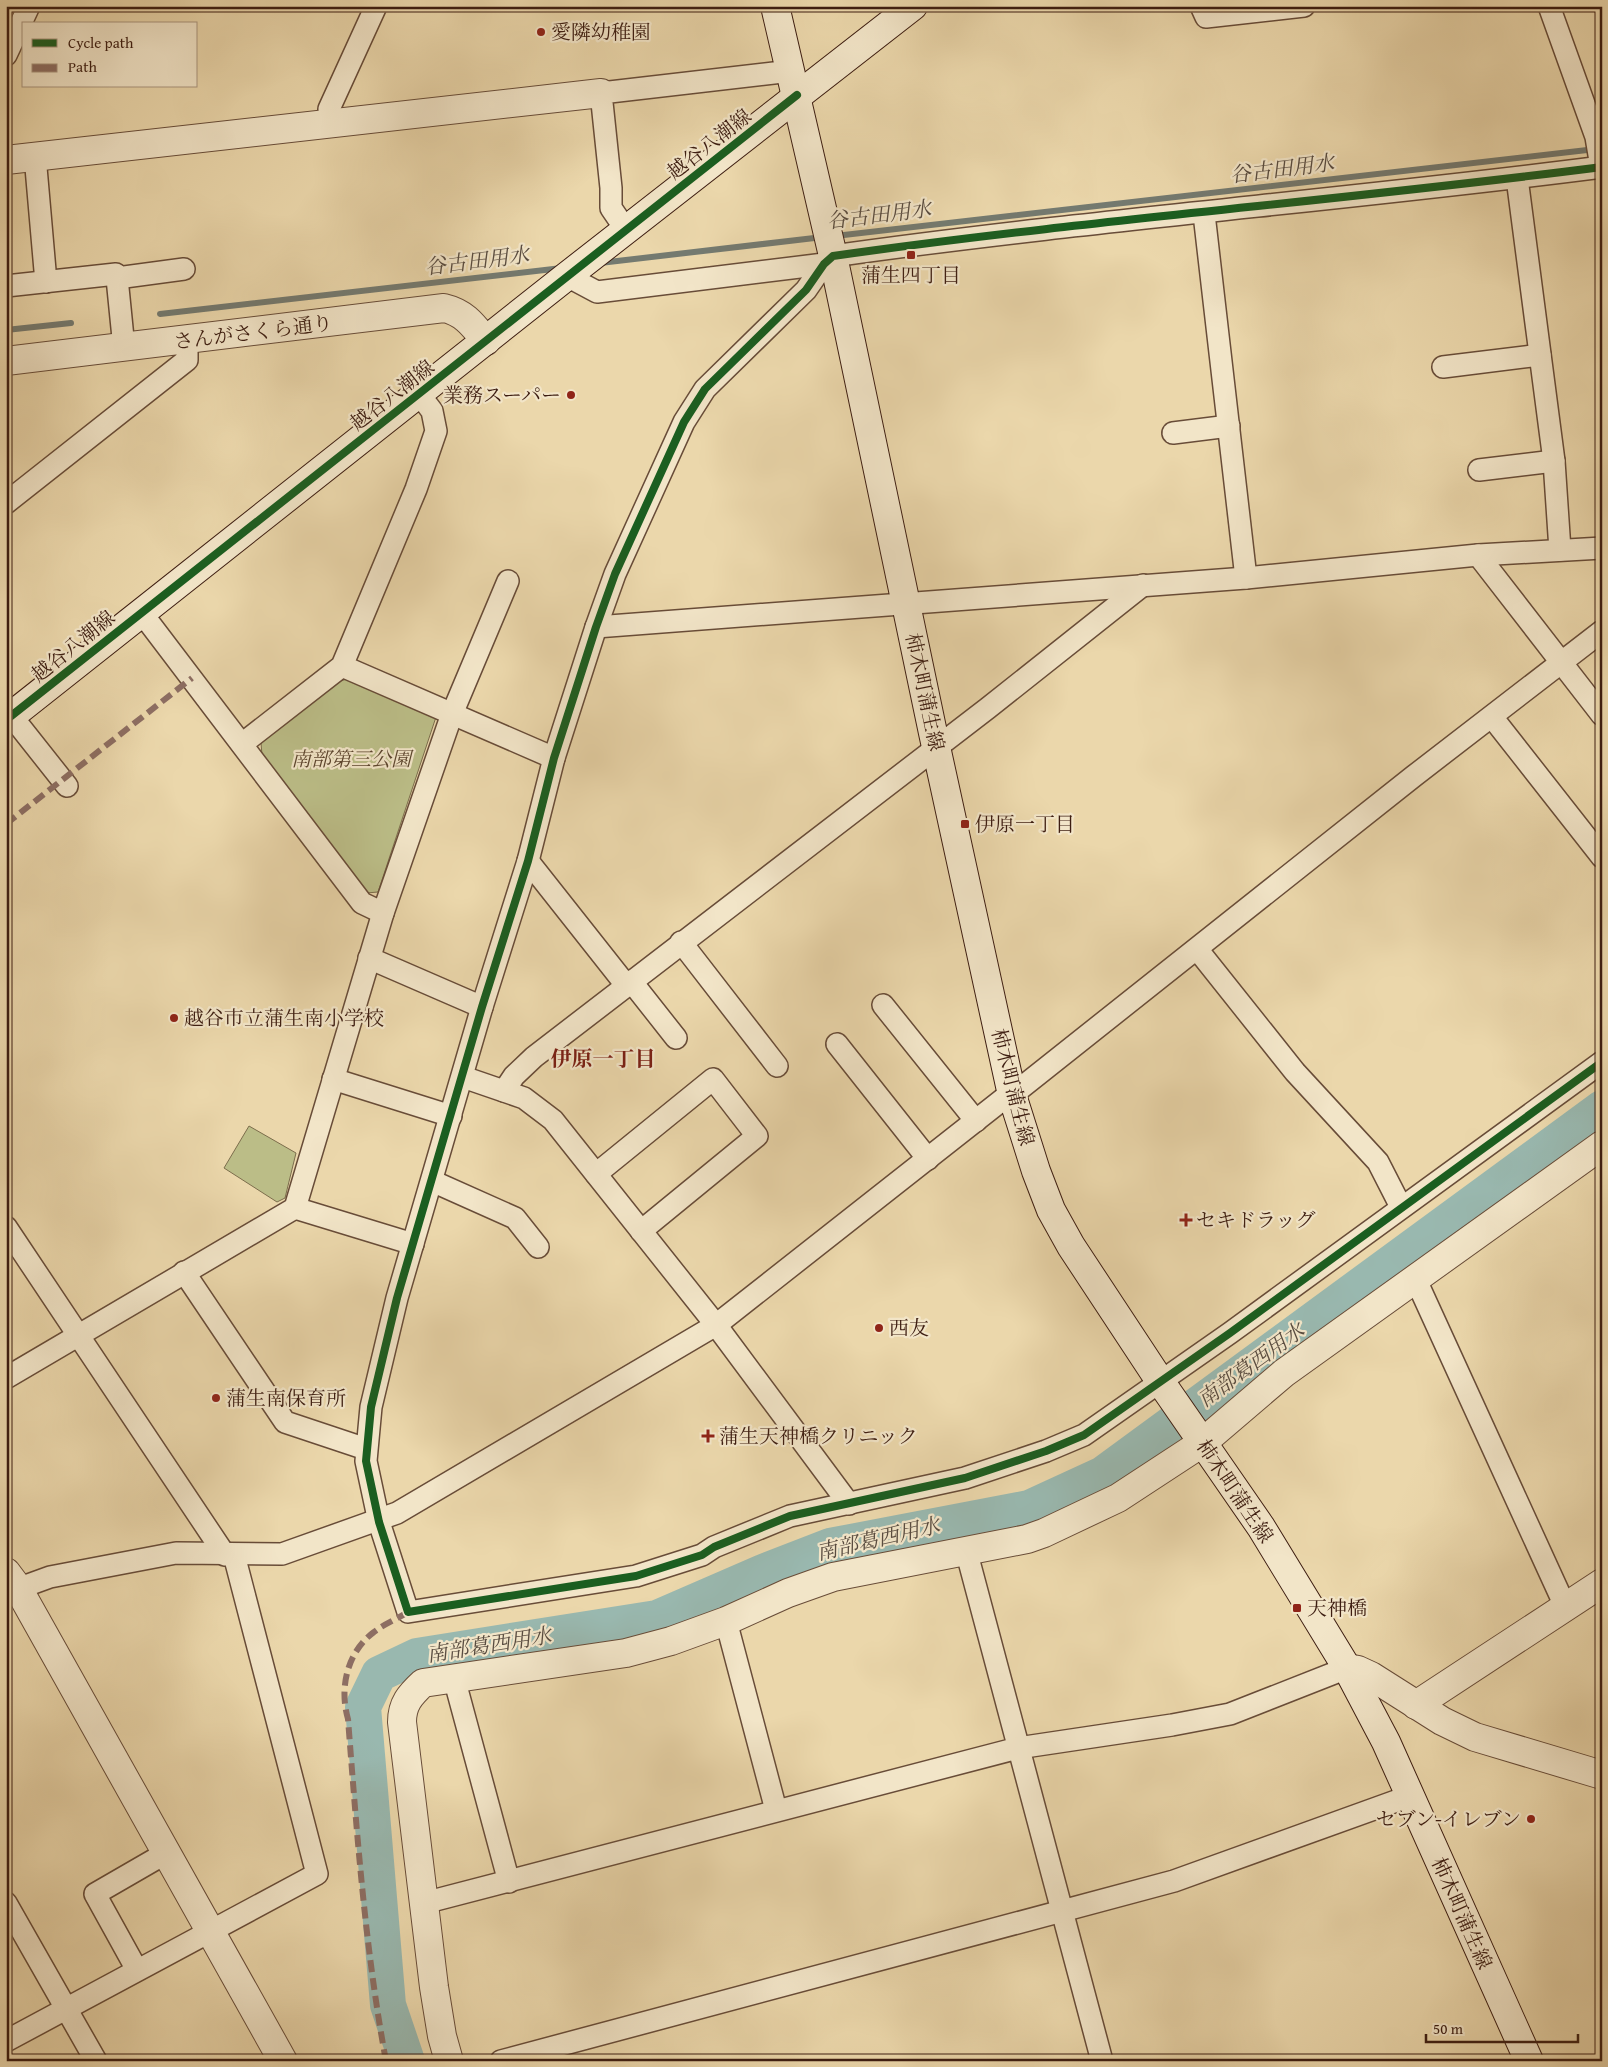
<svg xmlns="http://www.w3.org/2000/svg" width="1608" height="2067" font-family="'Gentium Book Plus','Noto Serif JP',serif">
<rect width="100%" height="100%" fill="#ebd7ab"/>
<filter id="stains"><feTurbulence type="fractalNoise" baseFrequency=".004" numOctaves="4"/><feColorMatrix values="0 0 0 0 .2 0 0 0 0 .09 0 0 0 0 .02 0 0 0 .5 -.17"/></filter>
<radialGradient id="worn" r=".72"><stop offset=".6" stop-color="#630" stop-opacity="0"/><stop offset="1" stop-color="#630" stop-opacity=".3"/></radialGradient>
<g fill="#bbbd87" stroke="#7c6d4c">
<polygon points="347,679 436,717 378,892 366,893 262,755 261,743 340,681"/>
<polygon points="249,1126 296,1153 285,1198 277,1202 224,1168"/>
</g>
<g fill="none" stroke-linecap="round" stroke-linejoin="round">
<g stroke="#747a70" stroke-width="6">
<polyline points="835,236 1596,149"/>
<polyline points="600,263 823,237"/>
<polyline points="160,314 562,268"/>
<polyline points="6,330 71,323"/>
</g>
<polyline stroke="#99b8af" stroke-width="36" points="407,2061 388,2005 363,1707 379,1674 417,1656 657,1618 763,1572 830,1546 1029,1508 1103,1474 1602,1108"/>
<defs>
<g id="minor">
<polyline points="1201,6 1206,17 1304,6"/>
<polyline points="1549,6 1596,137 1601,167"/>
<polyline points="6,55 29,6"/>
<polyline points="331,122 329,109 376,6"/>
<polyline points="35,156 46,282"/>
<path d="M1602,167C1346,200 1088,220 833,256L824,264L806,290L705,389L684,422L615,574L596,627L554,758L528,861L482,1007L397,1298L371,1407L366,1461L379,1522L408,1612L636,1576L702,1555L714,1547L790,1516L965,1478L1046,1451L1084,1435L1230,1333L1602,1062"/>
<polyline points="1517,178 1554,461 1560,550"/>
<polyline points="1204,214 1246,578"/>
<polyline points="626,230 611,208 611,188 601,93 791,71"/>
<polyline points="567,276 597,292 824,264"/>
<polyline points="117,278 124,348"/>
<polyline points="6,286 116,274 117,278 184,269"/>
<polyline points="1443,367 1540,355"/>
<polyline points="1173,433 1229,426"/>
<polyline points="1479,470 1554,461"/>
<polyline points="6,503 187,360 187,340"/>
<polyline points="1478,555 1602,715"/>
<polyline points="141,612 362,903 383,913"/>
<polyline points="596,627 1246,578 1478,555 1602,548"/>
<polyline points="342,666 554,758"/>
<polyline points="6,709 67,786"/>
<polyline points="1492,717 1602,857"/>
<polyline points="242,744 342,666 416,489 436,431 432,411 419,394"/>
<polyline points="528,861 626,985"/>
<polyline points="681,942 777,1066"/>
<polyline points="1197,949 1295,1072 1378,1162 1401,1207"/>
<polyline points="369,958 482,1007"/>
<polyline points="631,981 676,1038"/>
<polyline points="883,1005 976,1121"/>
<polyline points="837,1044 928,1159"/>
<polyline points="463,1077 524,1098 553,1120 716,1325 849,1504"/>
<polyline points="333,1079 451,1116"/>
<polyline points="504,1091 514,1076 534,1057 988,708 1143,585"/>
<polyline points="596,1174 713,1079 757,1136 641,1231"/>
<polyline points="432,1181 515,1218 538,1247"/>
<polyline points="295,1208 413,1244"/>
<polyline points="6,1227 225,1555"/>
<polyline points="184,1272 285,1422 366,1449"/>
<polyline points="1416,1280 1565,1606"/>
<polyline points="6,1378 295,1208 383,913 452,714 508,581"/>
<polyline points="966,1550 1102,2061"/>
<polyline points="6,1593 50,1577 176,1553 282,1554 397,1513 716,1325 1002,1100 1012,1095 1414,776 1602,631"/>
<polyline points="726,1621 776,1810"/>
<polyline points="454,1678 509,1882"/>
<polyline points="6,1903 96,2061"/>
<polyline points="424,1903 1018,1748 1172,1725 1230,1714 1347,1668"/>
<polyline points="137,1970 95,1894 166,1853"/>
<polyline points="6,2041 317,1874 234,1555"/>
<polyline points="501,2061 1174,1881 1410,1796"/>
</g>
<g id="tertiary">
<polyline points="6,160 601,93"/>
<path d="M6,361L444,308C465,313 473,325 486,341"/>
<polyline points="6,1572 18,1588 283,2061"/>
<polyline points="1347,1668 1358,1670 1371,1676 1442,1721 1475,1737 1602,1775"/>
<polyline points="1416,1705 1602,1583"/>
<path d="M449,2061L442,2036L434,1987L402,1722C402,1704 410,1695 423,1683L626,1653L671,1641L726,1621L788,1593L833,1577L1027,1539L1044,1533L1118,1498L1202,1443L1284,1373L1602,1145"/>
</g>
<g id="secondary">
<polyline points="775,6 833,256 933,733 1012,1095 1036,1171 1051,1210 1071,1246 1160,1381 1261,1527 1347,1668 1386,1742 1529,2061"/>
<polyline points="6,720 567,276 913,6"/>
</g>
</defs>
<use href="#minor" stroke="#684c38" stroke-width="24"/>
<use href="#tertiary" stroke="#684c38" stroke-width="30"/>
<use href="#secondary" stroke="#3d1d11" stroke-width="30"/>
<use href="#minor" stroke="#f2e5c8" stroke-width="21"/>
<use href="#tertiary" stroke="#f2e5c8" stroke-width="28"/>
<use href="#secondary" stroke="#f2e5c8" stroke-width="28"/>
<g stroke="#8d6e63" stroke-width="6" stroke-dasharray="12 6" stroke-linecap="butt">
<polyline points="6,824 192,678"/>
<path d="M386,2061C365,1948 357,1834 348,1719C339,1688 347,1652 374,1632C384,1624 397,1619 408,1612"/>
</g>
<defs>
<g id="cycleway">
<path d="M1602,167C1346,200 1088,220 833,256L824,264L806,290L705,389L684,422L615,574L596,627L554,758L528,861L482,1007L397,1298L371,1407L366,1461L379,1522L408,1612L636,1576L702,1555L714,1547L790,1516L965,1478L1046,1451L1084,1435L1230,1333L1602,1062"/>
<polyline points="6,720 797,95"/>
</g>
</defs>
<use href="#cycleway" stroke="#f2e5c8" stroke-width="11"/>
<use href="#cycleway" stroke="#1b5e20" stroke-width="8"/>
</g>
<g fill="#8f2418" stroke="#f2e5c8" stroke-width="2">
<circle cx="541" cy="32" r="5"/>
<rect x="906" y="250" width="10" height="10" rx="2.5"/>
<circle cx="571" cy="395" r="5"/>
<rect x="960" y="819" width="10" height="10" rx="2.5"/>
<circle cx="174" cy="1018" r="5"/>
<path d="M1183.5 1212.5h5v5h5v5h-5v5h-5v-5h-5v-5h5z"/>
<circle cx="879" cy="1328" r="5"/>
<circle cx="216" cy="1398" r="5"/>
<path d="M705.5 1428.5h5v5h5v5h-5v5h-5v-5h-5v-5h5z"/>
<rect x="1292" y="1603" width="10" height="10" rx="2.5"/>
<circle cx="1531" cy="1819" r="5"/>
</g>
<g text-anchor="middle" stroke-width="4.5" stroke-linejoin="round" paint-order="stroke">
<g font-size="20" fill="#3d1d11" stroke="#f2e5c8" text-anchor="start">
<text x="551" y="39">愛隣幼稚園</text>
<text x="911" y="282" text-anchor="middle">蒲生四丁目</text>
<text x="561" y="402" text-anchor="end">業務スーパー</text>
<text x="975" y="831">伊原一丁目</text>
<text x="184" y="1025">越谷市立蒲生南小学校</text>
<text x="1196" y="1227">セキドラッグ</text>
<text x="889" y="1335">西友</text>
<text x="226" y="1405">蒲生南保育所</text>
<text x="719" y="1443">蒲生天神橋クリニック</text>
<text x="1307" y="1615">天神橋</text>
<text x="1521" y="1826" text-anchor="end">セブン-イレブン</text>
</g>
<g font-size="20" fill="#3d1d11" stroke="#f2e5c8">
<text transform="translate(709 144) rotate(-38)" y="7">越谷八潮線</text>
<text transform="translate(253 332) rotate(-7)" y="7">さんがさくら通り</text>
<text transform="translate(392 395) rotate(-38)" y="7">越谷八潮線</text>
<text transform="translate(73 646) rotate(-39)" y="7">越谷八潮線</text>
<text transform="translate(925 692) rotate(78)" y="7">柿木町蒲生線</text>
<text transform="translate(1013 1087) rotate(76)" y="7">柿木町蒲生線</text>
<text transform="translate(1235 1491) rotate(56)" y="7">柿木町蒲生線</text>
<text transform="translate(1462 1913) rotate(66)" y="7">柿木町蒲生線</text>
</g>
<g font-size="20" font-style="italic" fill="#5c452e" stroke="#f2e5c8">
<text x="351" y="766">南部第三公園</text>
</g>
<g font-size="21" font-style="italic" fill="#594c40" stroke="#f2e5c8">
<text transform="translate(1282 169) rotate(-7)" y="7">谷古田用水</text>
<text transform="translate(879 215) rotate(-7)" y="7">谷古田用水</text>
<text transform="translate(477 261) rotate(-7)" y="7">谷古田用水</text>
<text transform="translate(1251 1365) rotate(-36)" y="7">南部葛西用水</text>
<text transform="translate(878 1539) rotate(-13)" y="7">南部葛西用水</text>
<text transform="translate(489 1645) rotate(-9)" y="7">南部葛西用水</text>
</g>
<g font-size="21" font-weight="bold" fill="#7a1f14" stroke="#f2e5c8">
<text x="603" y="1066">伊原一丁目</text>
</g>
</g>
<rect width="1608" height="2067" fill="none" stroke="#ebd7ab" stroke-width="25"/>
<rect x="8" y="8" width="1593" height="2052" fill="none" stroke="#3d1d11" stroke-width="2.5"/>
<rect x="12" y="12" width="1583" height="2042" fill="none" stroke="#3d1d11"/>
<rect x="22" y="22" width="175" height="65" fill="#f2e5c8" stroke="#aa957f"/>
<rect x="32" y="39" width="25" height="8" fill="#1b5e20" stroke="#aa957f"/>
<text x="68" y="48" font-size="15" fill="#3d1d11">Cycle path</text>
<rect x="32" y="64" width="25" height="8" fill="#8d6e63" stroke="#aa957f"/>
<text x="68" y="72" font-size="15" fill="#3d1d11">Path</text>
<path d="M1426 2034v8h152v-8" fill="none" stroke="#3d1d11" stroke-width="2.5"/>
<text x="1433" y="2034" font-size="15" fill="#3d1d11" stroke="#f2e5c8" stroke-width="4" paint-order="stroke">50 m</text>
<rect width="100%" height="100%" filter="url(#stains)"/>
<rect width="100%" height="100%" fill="url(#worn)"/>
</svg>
